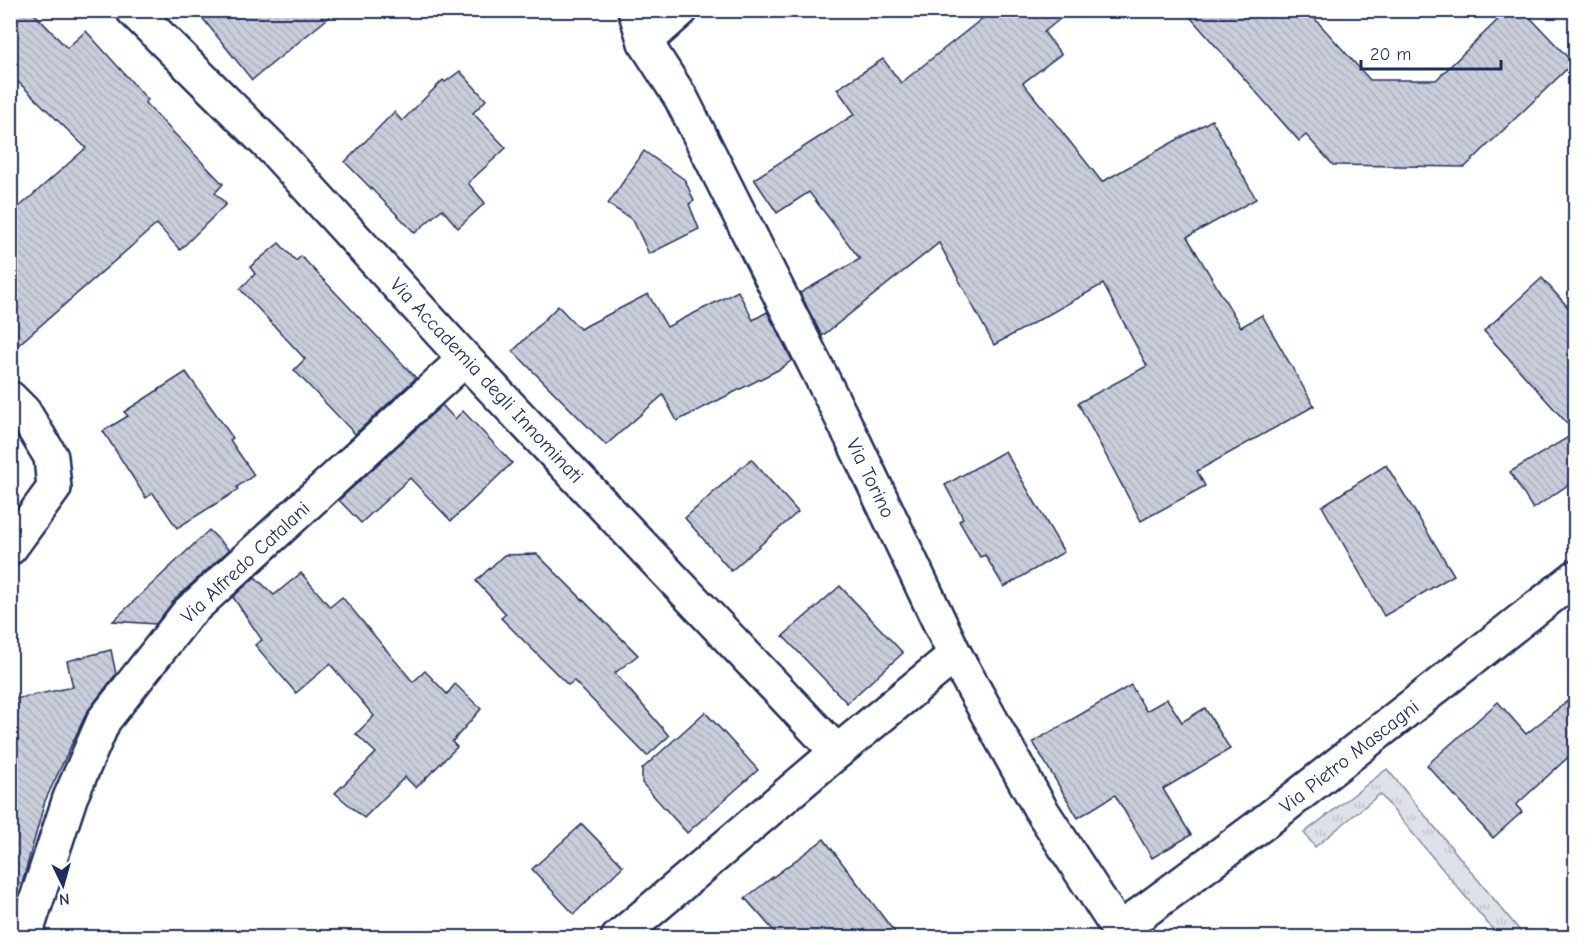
<svg xmlns="http://www.w3.org/2000/svg" width="1586" height="948" font-family="'Comic Neue',sans-serif">
<defs>
<pattern id="grass-tufts" width="24" height="20" patternUnits="userSpaceOnUse" patternTransform="scale(1.5)"><rect width="24" height="20" fill="#dee1e7"/><path d="M3 7l-1-3M5 7V3M7 7l1-3M15 17l-1-3M17 17v-4M19 17l1-3" fill="none" stroke="#bec1c9"/></pattern>
<pattern id="building-back-hatch" width="6" height="6" patternUnits="userSpaceOnUse" patternTransform="scale(1.5)"><rect width="6" height="6" fill="#caceda"/><path d="M-1 5l2 2M0 0l6 6M5-1l2 2" fill="none" stroke="#adb1be"/></pattern>
</defs>
<rect width="100%" height="100%" fill="#fff"/>
<filter id="ink" filterUnits="userSpaceOnUse"><feTurbulence type="fractalNoise" baseFrequency=".0167" numOctaves="2"/><feDisplacementMap in="SourceGraphic" scale="12" xChannelSelector="R" yChannelSelector="G"/><feConvolveMatrix kernelMatrix="1 2 1 2 8 2 1 2 1" color-interpolation-filters="sRGB"/></filter>
<g filter="url(#ink)">
<polygon fill="url(#grass-tufts)" stroke="#7c88a2" stroke-width="1.5" points="1387,769 1525,937 1499,937 1380,794 1315,847 1304,833"/>
<g fill="url(#building-back-hatch)" stroke="#1b2f5e" stroke-width="1.5">
<polygon points="10,10 31,10 67,48 86,31 148,100 145,103 223,184 215,193 226,204 180,250 157,224 10,352 10,215 86,148 10,74"/>
<polygon points="196,10 338,10 252,80"/>
<polygon points="993,10 1071,10 1044,32 1061,54 1023,83 1102,182 1212,120 1256,199 1187,237 1241,327 1262,315 1314,406 1197,471 1205,486 1141,521 1078,403 1147,366 1103,284 994,345 939,243 822,336 800,293 860,259 809,192 777,213 754,179 855,114 837,89 883,59 901,83"/>
<polygon points="1184,10 1307,10 1370,80 1436,80 1508,10 1523,10 1573,63 1465,167 1333,165 1306,135 1299,141"/>
<polygon points="460,71 486,100 473,113 506,148 468,183 485,203 458,228 442,209 415,233 345,162 394,112 402,121 443,80 445,82"/>
<polygon points="644,151 685,180 694,201 689,204 699,229 649,254 633,220 608,204"/>
<polygon points="279,243 296,261 301,256 416,378 355,434 294,370 305,359 240,289 255,274 250,267"/>
<polygon points="1542,278 1575,315 1575,432 1484,331"/>
<polygon points="738,291 753,320 767,312 792,360 780,369 677,421 663,395 606,445 513,351 558,306 580,329 648,294 667,327"/>
<polygon points="186,372 233,438 230,440 254,475 237,487 238,490 177,528 153,493 146,498 103,431 128,416 124,412"/>
<polygon points="442,405 455,419 463,411 512,463 451,521 410,478 361,523 339,500"/>
<polygon points="1575,433 1575,480 1533,509 1510,472"/>
<polygon points="1005,451 1064,552 1004,587 985,555 980,557 959,521 963,518 945,485"/>
<polygon points="751,459 798,512 731,571 685,518"/>
<polygon points="1386,465 1454,575 1384,616 1322,506"/>
<polygon points="209,530 229,550 175,599 156,624 113,621"/>
<polygon points="537,554 638,655 615,673 669,736 647,756 574,681 568,685 501,618 506,614 476,581 504,555"/>
<polygon points="301,573 330,607 342,597 413,682 425,671 447,694 455,684 481,709 452,742 457,747 416,788 405,777 364,818 335,793 376,753 356,734 374,716 330,664 296,693 255,645 262,640 233,597 255,577 274,595"/>
<polygon points="840,586 903,653 847,703 783,636"/>
<polygon points="111,650 116,674 87,712 45,801 22,884 10,883 10,700 73,687 67,661"/>
<polygon points="1131,685 1146,711 1167,699 1182,722 1205,708 1230,749 1163,789 1191,835 1152,858 1115,795 1078,818 1033,742"/>
<polygon points="1575,695 1575,751 1516,805 1522,812 1493,838 1427,765 1498,702 1526,734"/>
<polygon points="705,712 758,770 687,833 642,783 642,769"/>
<polygon points="582,824 623,866 574,914 532,869"/>
<polygon points="824,839 899,938 780,938 745,898"/>
</g>
<g fill="none" stroke-linecap="round" stroke-linejoin="round">
<defs>
<g id="minor">
<polyline points="133,10 276,152 465,359 837,752 618,938"/>
<polyline points="635,10 645,42 681,98 854,442 955,655 1040,808 1124,938"/>
<polyline points="645,42 681,10"/>
<polyline points="10,398 24,412 51,457 54,488 10,548"/>
<polyline points="837,752 955,655"/>
<polyline points="1119,930 1262,824 1576,577"/>
<polyline points="24,938 70,798 104,720 188,613 465,359"/>
</g>
</defs>
<use href="#minor" stroke="#1b2f5e" stroke-width="38"/>
<use href="#minor" stroke="#fff" stroke-width="33"/>
</g>
</g>
<g text-anchor="middle" stroke-width="4.5" stroke-linejoin="round" paint-order="stroke">
<g font-size="20" fill="#1b2f5e" stroke="#fff">
<text transform="translate(487 380) rotate(47)" y="7">Via Accademia degli Innominati</text>
<text transform="translate(871 478) rotate(64)" y="7">Via Torino</text>
<text transform="translate(245 562) rotate(-43)" y="7">Via Alfredo Catalani</text>
<text transform="translate(1349 756) rotate(-38)" y="7">Via Pietro Mascagni</text>
</g>
</g>
<rect width="1586" height="948" fill="none" stroke="#fff" stroke-width="36"/>
<rect x="18" y="18" width="1550" height="912" fill="none" stroke="#1b2f5e" stroke-width="2" filter="url(#ink)"/>
<g transform="translate(63 885) rotate(175)" stroke="#ffffff" stroke-width="4.5" paint-order="stroke">
<path d="M0-4.5L10 22L0 15L-10 22Z" fill="#1b2f5e"/>
<text y="-9" font-size="16" font-weight="bold" text-anchor="middle" fill="#1b2f5e">N</text>
</g>
<path d="M1361 60v9h140v-9" fill="none" stroke="#1b2f5e" stroke-width="3"/>
<text x="1370" y="60" font-size="18" fill="#1b2f5e" stroke="#ffffff" stroke-width="4.5" paint-order="stroke">20 m</text>
</svg>
